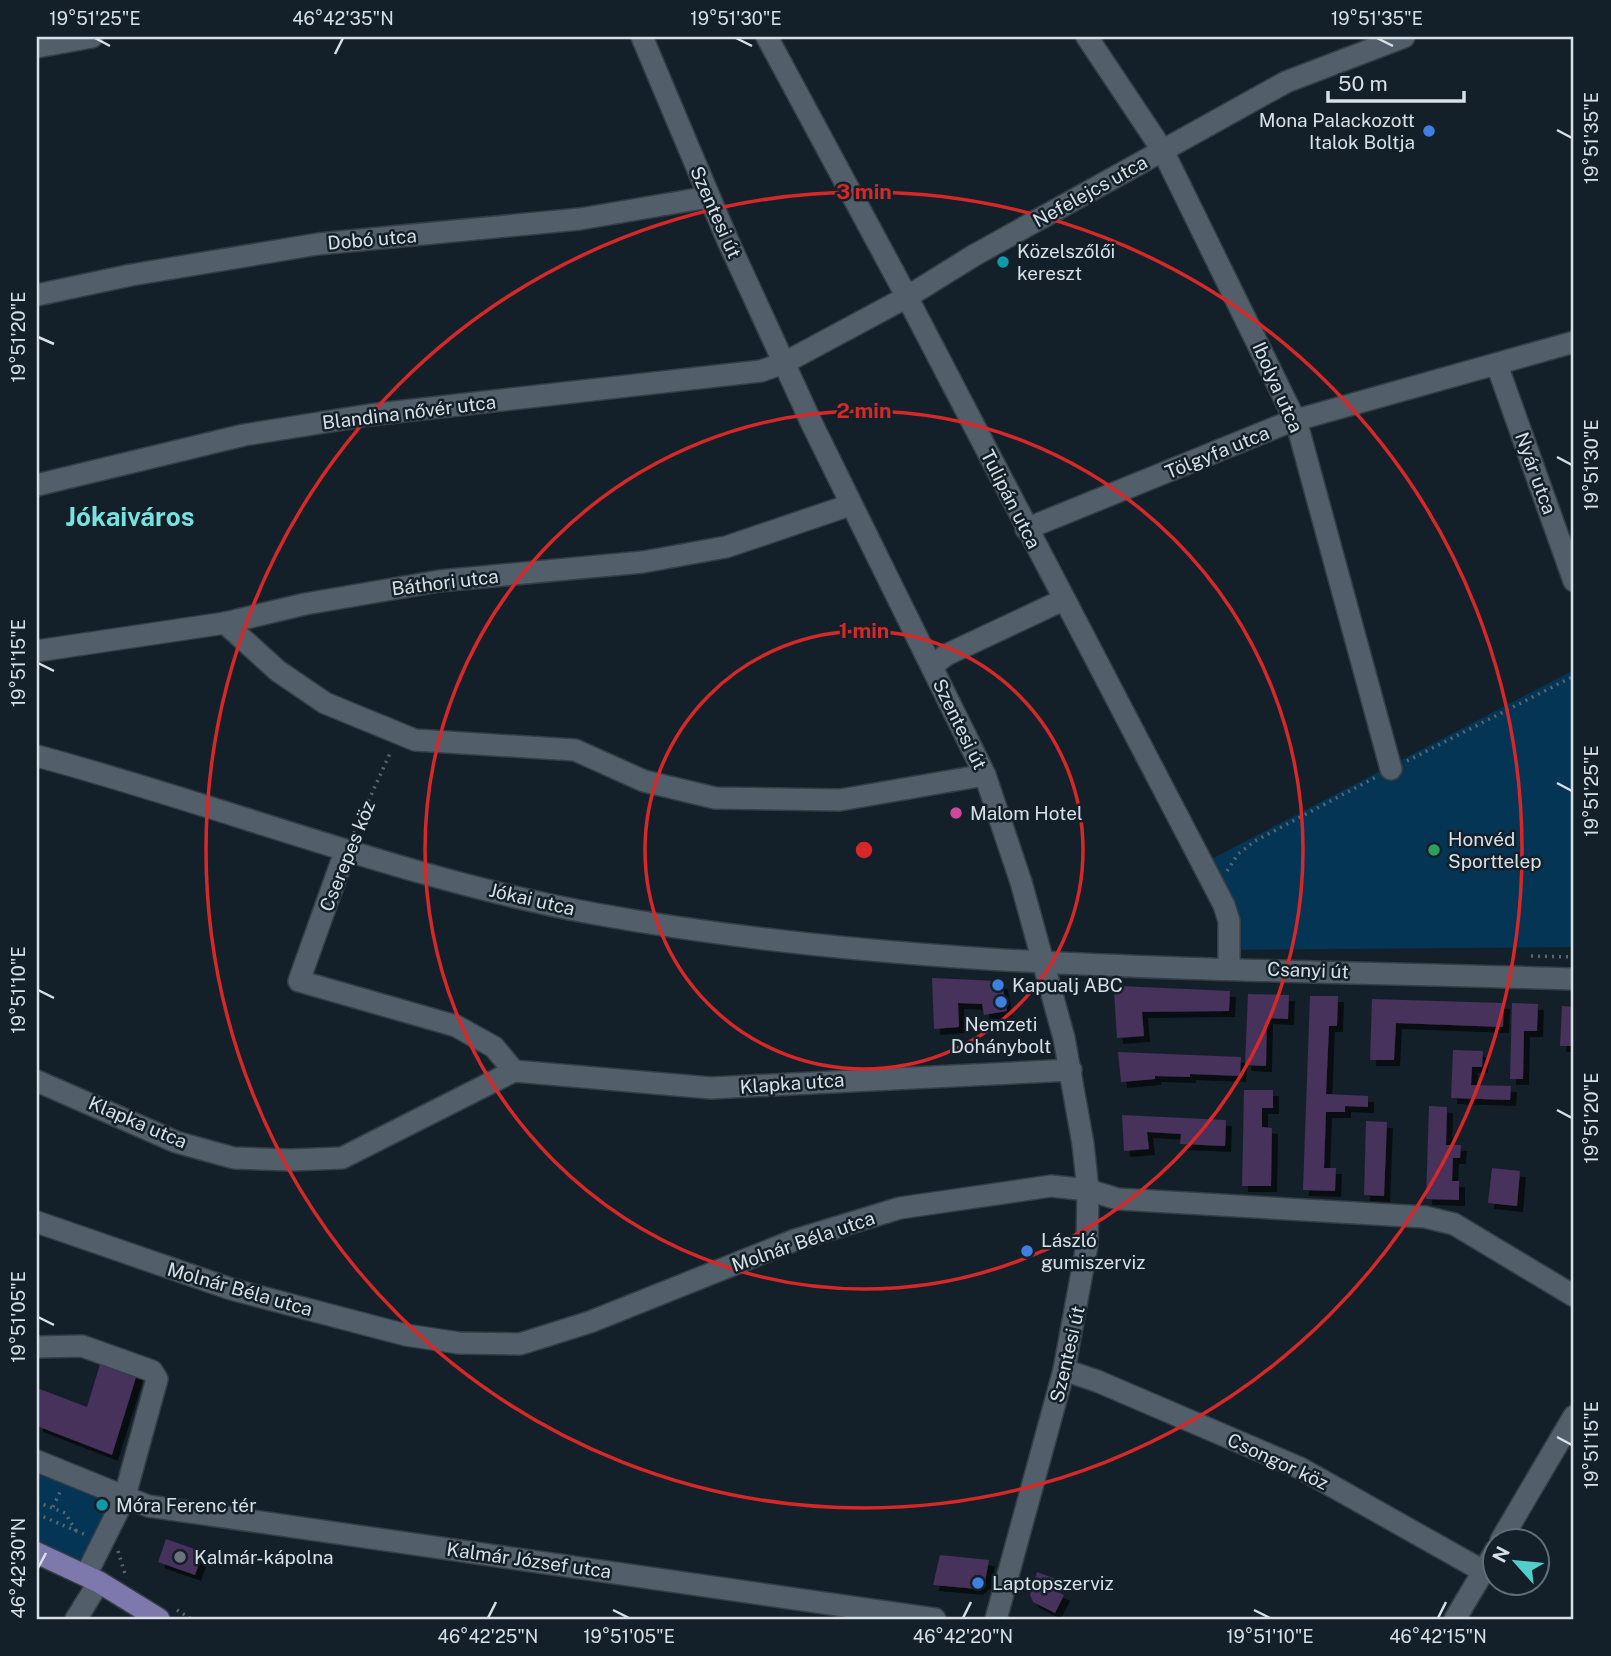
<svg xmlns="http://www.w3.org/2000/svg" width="1611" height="1656" font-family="'Public Sans',sans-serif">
<defs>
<filter id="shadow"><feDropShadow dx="6" dy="6" stdDeviation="0" flood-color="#0009"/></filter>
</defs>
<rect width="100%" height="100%" fill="#142029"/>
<g fill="#043555">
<polygon points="1574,670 1574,947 1223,950 1224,921 1198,866"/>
<polygon points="37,1462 124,1500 86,1574 37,1552"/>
</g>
<g fill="#46305c" filter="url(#shadow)">
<polygon points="932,978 998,981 1002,984 1007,1011 984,1015 982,1004 958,1003 959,1027 934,1029"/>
<polygon points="1120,986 1230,991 1229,1011 1142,1012 1144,1036 1117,1038 1114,992"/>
<polygon points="1248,994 1289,995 1288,1019 1267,1018 1266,1066 1245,1065"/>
<polygon points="1310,996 1338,996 1337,1026 1329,1026 1326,1094 1368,1096 1368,1107 1345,1106 1345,1112 1326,1112 1324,1168 1336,1168 1335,1191 1303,1190"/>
<polygon points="1372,999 1504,1003 1503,1027 1396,1023 1394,1060 1370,1060"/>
<polygon points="1512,1003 1538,1004 1537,1031 1524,1031 1523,1079 1510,1079"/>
<polygon points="1562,1006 1574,1007 1572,1046 1560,1046"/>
<polygon points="1453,1050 1483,1051 1482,1067 1472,1067 1471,1085 1511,1086 1510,1100 1451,1098"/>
<polygon points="1118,1052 1241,1057 1240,1076 1190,1074 1190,1077 1155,1076 1155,1079 1121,1082"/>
<polygon points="1244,1090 1273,1090 1273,1108 1262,1108 1262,1127 1272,1128 1271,1186 1242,1186"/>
<polygon points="1429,1106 1447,1107 1446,1145 1461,1145 1460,1158 1453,1158 1452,1181 1459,1181 1459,1200 1426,1199"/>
<polygon points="1122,1115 1226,1120 1225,1146 1180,1144 1181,1134 1147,1132 1149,1149 1124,1151"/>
<polygon points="1366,1121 1387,1122 1384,1196 1364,1195"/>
<polygon points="1492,1168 1520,1171 1517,1206 1488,1203"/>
<polygon points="101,1361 137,1374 112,1455 37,1426 37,1388 87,1407"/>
<polygon points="166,1539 203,1552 195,1575 158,1562"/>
<polygon points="940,1555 989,1560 985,1582 977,1589 933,1585"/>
<polygon points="1037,1572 1056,1579 1052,1589 1064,1595 1055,1613 1033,1602 1030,1595"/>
</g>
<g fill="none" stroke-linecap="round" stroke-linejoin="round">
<defs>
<g id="minor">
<polyline points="642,37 728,241 812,424 985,775 1021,882 1064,1038 1083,1144 1088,1190 1087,1245 1064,1370 996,1619"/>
<polyline points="767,37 907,297 1224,905 1229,921 1229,968"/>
<polyline points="1087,37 1163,151 1297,424 1391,769"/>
<polyline points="37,47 92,37"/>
<polyline points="37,295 131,275 318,244 580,219 709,197"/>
<polyline points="1497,365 1574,581"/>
<polyline points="37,485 244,435 369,415 761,371 784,363 907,297 973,256 1286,82 1404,37"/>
<polyline points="1026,529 1289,422 1574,342"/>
<polyline points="225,623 278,671 325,703 415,740 575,750 644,781 715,798 840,800 985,775"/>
<polyline points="37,651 225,623 305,604 439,581 643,562 726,547 850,505"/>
<polyline points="932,666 946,655 1063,600"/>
<path d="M37,756C224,806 404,879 596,914C919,972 1247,968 1574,979"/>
<polyline points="345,852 299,981 456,1026 494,1047 514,1071"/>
<polyline points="37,1081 176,1142 234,1158 291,1160 342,1158 514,1071 711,1088 1071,1070"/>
<polyline points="37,1222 231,1289 406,1335 459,1343 520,1344 590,1322 795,1240 900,1208 1051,1186 1088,1190 1118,1199 1425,1217 1454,1224 1574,1296"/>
<polyline points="37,1347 82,1346 152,1371 157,1379 124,1499 86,1575"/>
<polyline points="1064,1370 1097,1381 1300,1468 1483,1571"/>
<polyline points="37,1461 148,1506 935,1619"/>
<polyline points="1501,1540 1574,1416"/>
<polyline points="76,1619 99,1582"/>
<polyline points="1455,1619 1496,1550"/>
</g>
<polyline id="major" points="37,1553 99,1582 159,1619"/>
</defs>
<use href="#minor" stroke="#353d45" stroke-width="24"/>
<use href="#major" stroke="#353d45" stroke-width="24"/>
<g stroke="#5a656d" stroke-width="3.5" stroke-dasharray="2 5" stroke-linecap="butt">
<polyline points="1407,761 1574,676"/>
<polyline points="354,833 391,751"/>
<polyline points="1227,871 1238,854 1255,841 1376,777"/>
<polyline points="1531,956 1574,957"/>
<polyline points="37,1502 65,1513 76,1531"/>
<polyline points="53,1507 61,1490"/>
<polyline points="37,1514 86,1535"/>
<polyline points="118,1551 125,1574"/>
<polyline points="177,1610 191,1619"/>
</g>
<use href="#minor" stroke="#525f6a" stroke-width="21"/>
<use href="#major" stroke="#7e79ac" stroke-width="21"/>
</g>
<path fill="none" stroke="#d8e0e7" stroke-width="2.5" d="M95,38L110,46M736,38L752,46M1377,38L1393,46M335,54L343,38M1557,130L1572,138M38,337L54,344M1557,457L1572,465M38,663L54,671M1557,783L1572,791M38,990L54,998M1557,1110L1572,1118M38,1317L54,1325M1557,1437L1572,1445M38,1568L46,1553M613,1610L629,1618M1254,1610L1270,1618M488,1618L496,1602M963,1618L971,1602M1438,1618L1446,1602"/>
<g fill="none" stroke="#d62828" stroke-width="3.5">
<circle cx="864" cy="850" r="219"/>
<circle cx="864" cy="850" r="439"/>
<circle cx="864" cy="850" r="658"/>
</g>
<g fill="#3f7fe0" stroke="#142029" stroke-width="2.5">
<circle cx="1429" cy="131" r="7"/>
<circle cx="998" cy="985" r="7"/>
<circle cx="1001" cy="1002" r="7"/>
<circle cx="1027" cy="1251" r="7"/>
<circle cx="978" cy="1583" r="7"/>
</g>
<g fill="#0f9aa8" stroke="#142029" stroke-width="2.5">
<circle cx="1003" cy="262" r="7"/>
<circle cx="102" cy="1505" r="7"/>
</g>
<circle fill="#d1479c" stroke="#142029" stroke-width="2.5" cx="956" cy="813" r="7"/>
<circle fill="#2e9e5b" stroke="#142029" stroke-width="2.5" cx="1434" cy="850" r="7"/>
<circle fill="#6b7280" stroke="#142029" stroke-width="2.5" cx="180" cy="1557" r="7"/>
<g text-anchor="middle" stroke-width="5" stroke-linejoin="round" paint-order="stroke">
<g font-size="19" fill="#d8e0e7" stroke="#142029" text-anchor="start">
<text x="1415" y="127" text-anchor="end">Mona Palackozott<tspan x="1415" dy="22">Italok Boltja</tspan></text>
<text x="1017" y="258">Közelszőlői<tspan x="1017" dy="22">kereszt</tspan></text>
<text x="970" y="820">Malom Hotel</text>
<text x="1448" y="846">Honvéd<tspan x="1448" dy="22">Sporttelep</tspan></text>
<text x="1012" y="992">Kapualj ABC</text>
<text x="1001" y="1031" text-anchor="middle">Nemzeti<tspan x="1001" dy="22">Dohánybolt</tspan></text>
<text x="1041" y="1247">László<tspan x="1041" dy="22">gumiszerviz</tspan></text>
<text x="116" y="1512">Móra Ferenc tér</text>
<text x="194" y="1564">Kalmár-kápolna</text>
<text x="992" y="1590">Laptopszerviz</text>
</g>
<g font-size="19" fill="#d8e0e7" stroke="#142029">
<text transform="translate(1090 191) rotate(-29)" y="7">Nefelejcs utca</text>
<text transform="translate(716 212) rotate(66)" y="7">Szentesi út</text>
<text transform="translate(372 239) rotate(-5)" y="7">Dobó utca</text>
<text transform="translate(1278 387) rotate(66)" y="7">Ibolya utca</text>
<text transform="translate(409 412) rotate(-7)" y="7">Blandina nővér utca</text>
<text transform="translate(1217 452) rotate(-22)" y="7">Tölgyfa utca</text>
<text transform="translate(1536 473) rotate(70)" y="7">Nyár utca</text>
<text transform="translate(1011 499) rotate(63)" y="7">Tulipán utca</text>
<text transform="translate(445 582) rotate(-7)" y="7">Báthori utca</text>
<text transform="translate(960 724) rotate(64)" y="7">Szentesi út</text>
<text transform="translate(347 856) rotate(-68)" y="7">Cserepes köz</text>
<text transform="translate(532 899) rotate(13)" y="7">Jókai utca</text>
<text transform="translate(1308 970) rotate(2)" y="7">Csanyi út</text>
<text transform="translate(792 1083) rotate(-4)" y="7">Klapka utca</text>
<text transform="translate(138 1122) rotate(23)" y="7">Klapka utca</text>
<text transform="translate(803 1241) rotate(-19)" y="7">Molnár Béla utca</text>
<text transform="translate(240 1289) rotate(16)" y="7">Molnár Béla utca</text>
<text transform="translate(1067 1354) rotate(-77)" y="7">Szentesi út</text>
<text transform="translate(1278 1461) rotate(25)" y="7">Csongor köz</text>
<text transform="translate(529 1560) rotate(8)" y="7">Kalmár József utca</text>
</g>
<g font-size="26" font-weight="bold" fill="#77e3e0" stroke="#142029">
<text x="130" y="526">Jókaiváros</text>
</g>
</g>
<circle cx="864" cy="850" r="10" fill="#d62828" stroke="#142029" stroke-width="3.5"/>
<g font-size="21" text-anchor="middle" font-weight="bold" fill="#d62828" stroke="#142029" stroke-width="5" stroke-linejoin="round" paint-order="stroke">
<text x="864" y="199">3 min</text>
<text x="864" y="418">2 min</text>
<text x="864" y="638">1 min</text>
</g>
<rect width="1611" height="1656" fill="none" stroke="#142029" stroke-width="77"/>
<g transform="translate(1516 1562) rotate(297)"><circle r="33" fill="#142029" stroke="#626d75" stroke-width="2"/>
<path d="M0-5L12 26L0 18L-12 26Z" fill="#53cdca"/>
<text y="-10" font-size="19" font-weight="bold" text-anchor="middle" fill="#d8e0e7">N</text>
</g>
<path d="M1328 91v10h136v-10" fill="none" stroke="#d8e0e7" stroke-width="3.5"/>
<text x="1338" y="91" font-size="21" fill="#d8e0e7" stroke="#142029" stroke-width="5" paint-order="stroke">50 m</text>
<rect x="38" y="38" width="1534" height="1580" fill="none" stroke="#d8e0e7" stroke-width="2.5"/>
<g font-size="18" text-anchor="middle" fill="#d8e0e7">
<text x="95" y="25">19°51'25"E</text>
<text x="343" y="25">46°42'35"N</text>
<text x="736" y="25">19°51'30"E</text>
<text x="1377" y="25">19°51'35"E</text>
<text transform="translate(1592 138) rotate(-90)" y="6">19°51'35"E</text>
<text transform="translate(19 337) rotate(-90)" y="6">19°51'20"E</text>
<text transform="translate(1592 465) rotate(-90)" y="6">19°51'30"E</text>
<text transform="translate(19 663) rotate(-90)" y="6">19°51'15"E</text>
<text transform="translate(1592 791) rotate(-90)" y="6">19°51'25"E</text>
<text transform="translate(19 990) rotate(-90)" y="6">19°51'10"E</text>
<text transform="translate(1592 1118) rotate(-90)" y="6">19°51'20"E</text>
<text transform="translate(19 1317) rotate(-90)" y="6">19°51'05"E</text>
<text transform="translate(1592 1445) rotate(-90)" y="6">19°51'15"E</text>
<text transform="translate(19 1568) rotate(-90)" y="6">46°42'30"N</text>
<text x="488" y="1643">46°42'25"N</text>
<text x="629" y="1643">19°51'05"E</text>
<text x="963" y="1643">46°42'20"N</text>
<text x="1270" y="1643">19°51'10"E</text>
<text x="1438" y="1643">46°42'15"N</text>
</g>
</svg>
